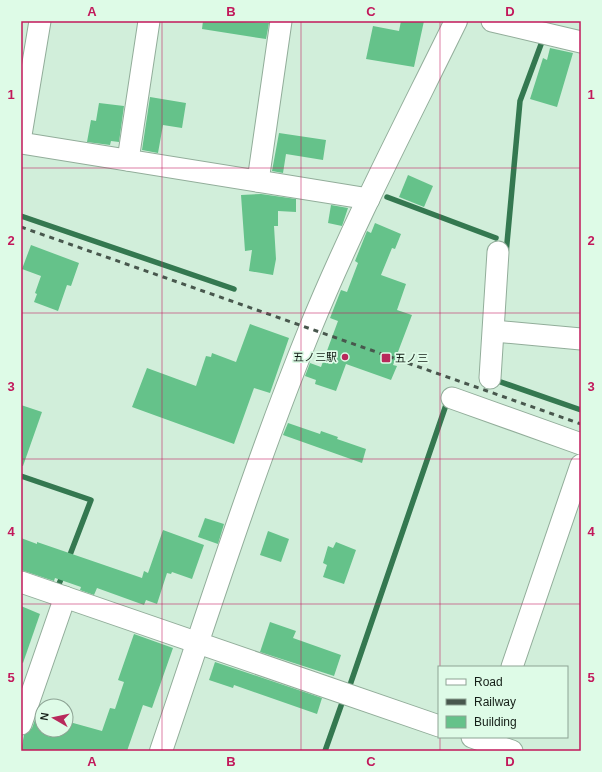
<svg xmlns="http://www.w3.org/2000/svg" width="602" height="772" font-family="Helvetica,'Noto Sans JP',sans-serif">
<rect width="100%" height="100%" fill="#d1eeda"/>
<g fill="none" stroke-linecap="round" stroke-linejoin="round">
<g stroke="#347850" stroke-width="5.5">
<polyline points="387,197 496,238"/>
<polyline points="21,216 234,289"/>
<polyline points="506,254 520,101 543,39"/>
<polyline points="495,380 581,410"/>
<polyline points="21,476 91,500 68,560"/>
<polyline points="59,584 63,574"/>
<polyline points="349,688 447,402"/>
<polyline points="325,751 342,703"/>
</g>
</g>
<g fill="#65c28a">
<polygon points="203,21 269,23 266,39 202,29"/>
<polygon points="401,21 424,21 414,67 366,59 373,26 399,31"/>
<polygon points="550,48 573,53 557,107 530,99 543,58 547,60"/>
<polygon points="150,97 186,103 182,128 163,125 158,153 142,150"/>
<polygon points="99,103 124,106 119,142 111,141 110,145 87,142 91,120 96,121"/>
<polygon points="279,133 326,140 323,160 286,154 283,173 272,171"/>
<polygon points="408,175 433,186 424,207 399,197"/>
<polygon points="261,194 296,199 296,212 278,211 278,226 274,226 276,259 273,275 249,271 252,250 245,251 241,195"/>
<polygon points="331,205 348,208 342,226 328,223"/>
<polygon points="375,223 401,234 395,249 392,248 381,275 406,284 397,310 412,315 393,365 397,366 391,380 346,364 336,391 315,384 316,380 305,376 310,363 321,367 338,321 330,318 341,290 347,292 358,263 355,261 367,231 371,233"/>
<polygon points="31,245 79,263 71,286 67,285 58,311 34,302 37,294 35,293 41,276 22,269"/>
<polygon points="250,324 289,338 270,393 254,388 234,444 132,407 147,368 196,386 206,356 211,357 212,353 236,362"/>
<polygon points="21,405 42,412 23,466 21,466"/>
<polygon points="288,423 320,434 321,431 338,437 337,439 366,449 362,463 283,435"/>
<polygon points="205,518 224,524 218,544 198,537"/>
<polygon points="163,530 204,545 192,579 172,572 171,574 167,573 157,604 146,600 144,605 97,588 94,595 80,590 81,587 55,578 54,581 21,570 21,538 37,544 37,542 142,578 144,571 148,573"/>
<polygon points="268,531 289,539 281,562 260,555"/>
<polygon points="336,542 356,550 344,584 323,577 327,565 323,563 328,546 333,548"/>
<polygon points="21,606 40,614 23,663 21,662"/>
<polygon points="270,622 296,631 293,638 341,655 334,676 260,652"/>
<polygon points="134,634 173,648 152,708 143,705 127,751 21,751 24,735 32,728 38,712 42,714 42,730 66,730 66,721 102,731 110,708 115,709 124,682 118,680"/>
<polygon points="215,662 322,698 317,714 234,685 233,688 209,680"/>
</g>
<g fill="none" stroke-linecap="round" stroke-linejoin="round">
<defs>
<g id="street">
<polyline points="492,21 581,42"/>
<polyline points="21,135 40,21"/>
<polyline points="21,143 369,199"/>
<polyline points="128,160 149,21"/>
<polyline points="258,181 281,21"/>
<polyline points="494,331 581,339"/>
<polyline points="490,378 498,252"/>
<polyline points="452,398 581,444"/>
<polyline points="21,582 439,726"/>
<polyline points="512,667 581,465"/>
<polyline points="21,724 65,597"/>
<polyline points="472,737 512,751"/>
</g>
<path id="secondary" d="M161,751C209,610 254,467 310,329C353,224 406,123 456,21"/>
</defs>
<use href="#street" stroke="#92ad9a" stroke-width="23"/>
<use href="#secondary" stroke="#92ad9a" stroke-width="24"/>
<use href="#street" stroke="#fff" stroke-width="21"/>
<use href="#secondary" stroke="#fff" stroke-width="22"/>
<polyline stroke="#48574d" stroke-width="3" stroke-dasharray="5 5" stroke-linecap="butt" points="21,227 581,424"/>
</g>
<path fill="none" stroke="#c2185b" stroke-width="1" stroke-opacity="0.55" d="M162,21V751M301,21V751M440,21V667M21,168H581M21,313H581M21,459H581M21,604H581M440,737V751"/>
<g fill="#b8295b" stroke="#defbe7" stroke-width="1.5">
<circle cx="345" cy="357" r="4"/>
<rect x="381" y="353" width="10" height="10" rx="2"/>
</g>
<g text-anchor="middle" stroke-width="3.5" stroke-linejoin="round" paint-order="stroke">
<g font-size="11" fill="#141e17" stroke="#defbe7" text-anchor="end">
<text x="337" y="361">五ノ三駅</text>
<text x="395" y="362" text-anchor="start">五ノ三</text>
</g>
</g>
<rect width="602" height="772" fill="none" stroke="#defbe7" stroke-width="44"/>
<rect x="438" y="666" width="130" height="72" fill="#defbe7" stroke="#8da394"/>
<rect x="446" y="679" width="20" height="6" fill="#ffffff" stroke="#8da394"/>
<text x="474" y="686" font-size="12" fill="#141e17">Road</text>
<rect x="446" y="699" width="20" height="6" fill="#48574d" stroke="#8da394"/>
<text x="474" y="706" font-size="12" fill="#141e17">Railway</text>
<rect x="446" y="716" width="20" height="12" fill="#65c28a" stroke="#8da394"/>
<text x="474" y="726" font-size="12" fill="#141e17">Building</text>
<g transform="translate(54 718) rotate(279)"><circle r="19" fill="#defbe7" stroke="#8da394"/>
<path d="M0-3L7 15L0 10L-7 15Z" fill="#b8295b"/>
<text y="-6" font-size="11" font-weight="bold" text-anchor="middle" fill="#141e17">N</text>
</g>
<rect x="22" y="22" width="558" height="728" fill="none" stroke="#c2185b" stroke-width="1.5"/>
<g font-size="13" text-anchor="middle" font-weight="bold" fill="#c2185b">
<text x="92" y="16">A</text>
<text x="231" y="16">B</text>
<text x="371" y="16">C</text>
<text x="510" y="16">D</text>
<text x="11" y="99">1</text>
<text x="591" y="99">1</text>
<text x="11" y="245">2</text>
<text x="591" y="245">2</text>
<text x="11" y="391">3</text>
<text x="591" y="391">3</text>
<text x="11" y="536">4</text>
<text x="591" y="536">4</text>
<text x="11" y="682">5</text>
<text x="591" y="682">5</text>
<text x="92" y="766">A</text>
<text x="231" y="766">B</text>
<text x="371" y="766">C</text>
<text x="510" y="766">D</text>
</g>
</svg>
